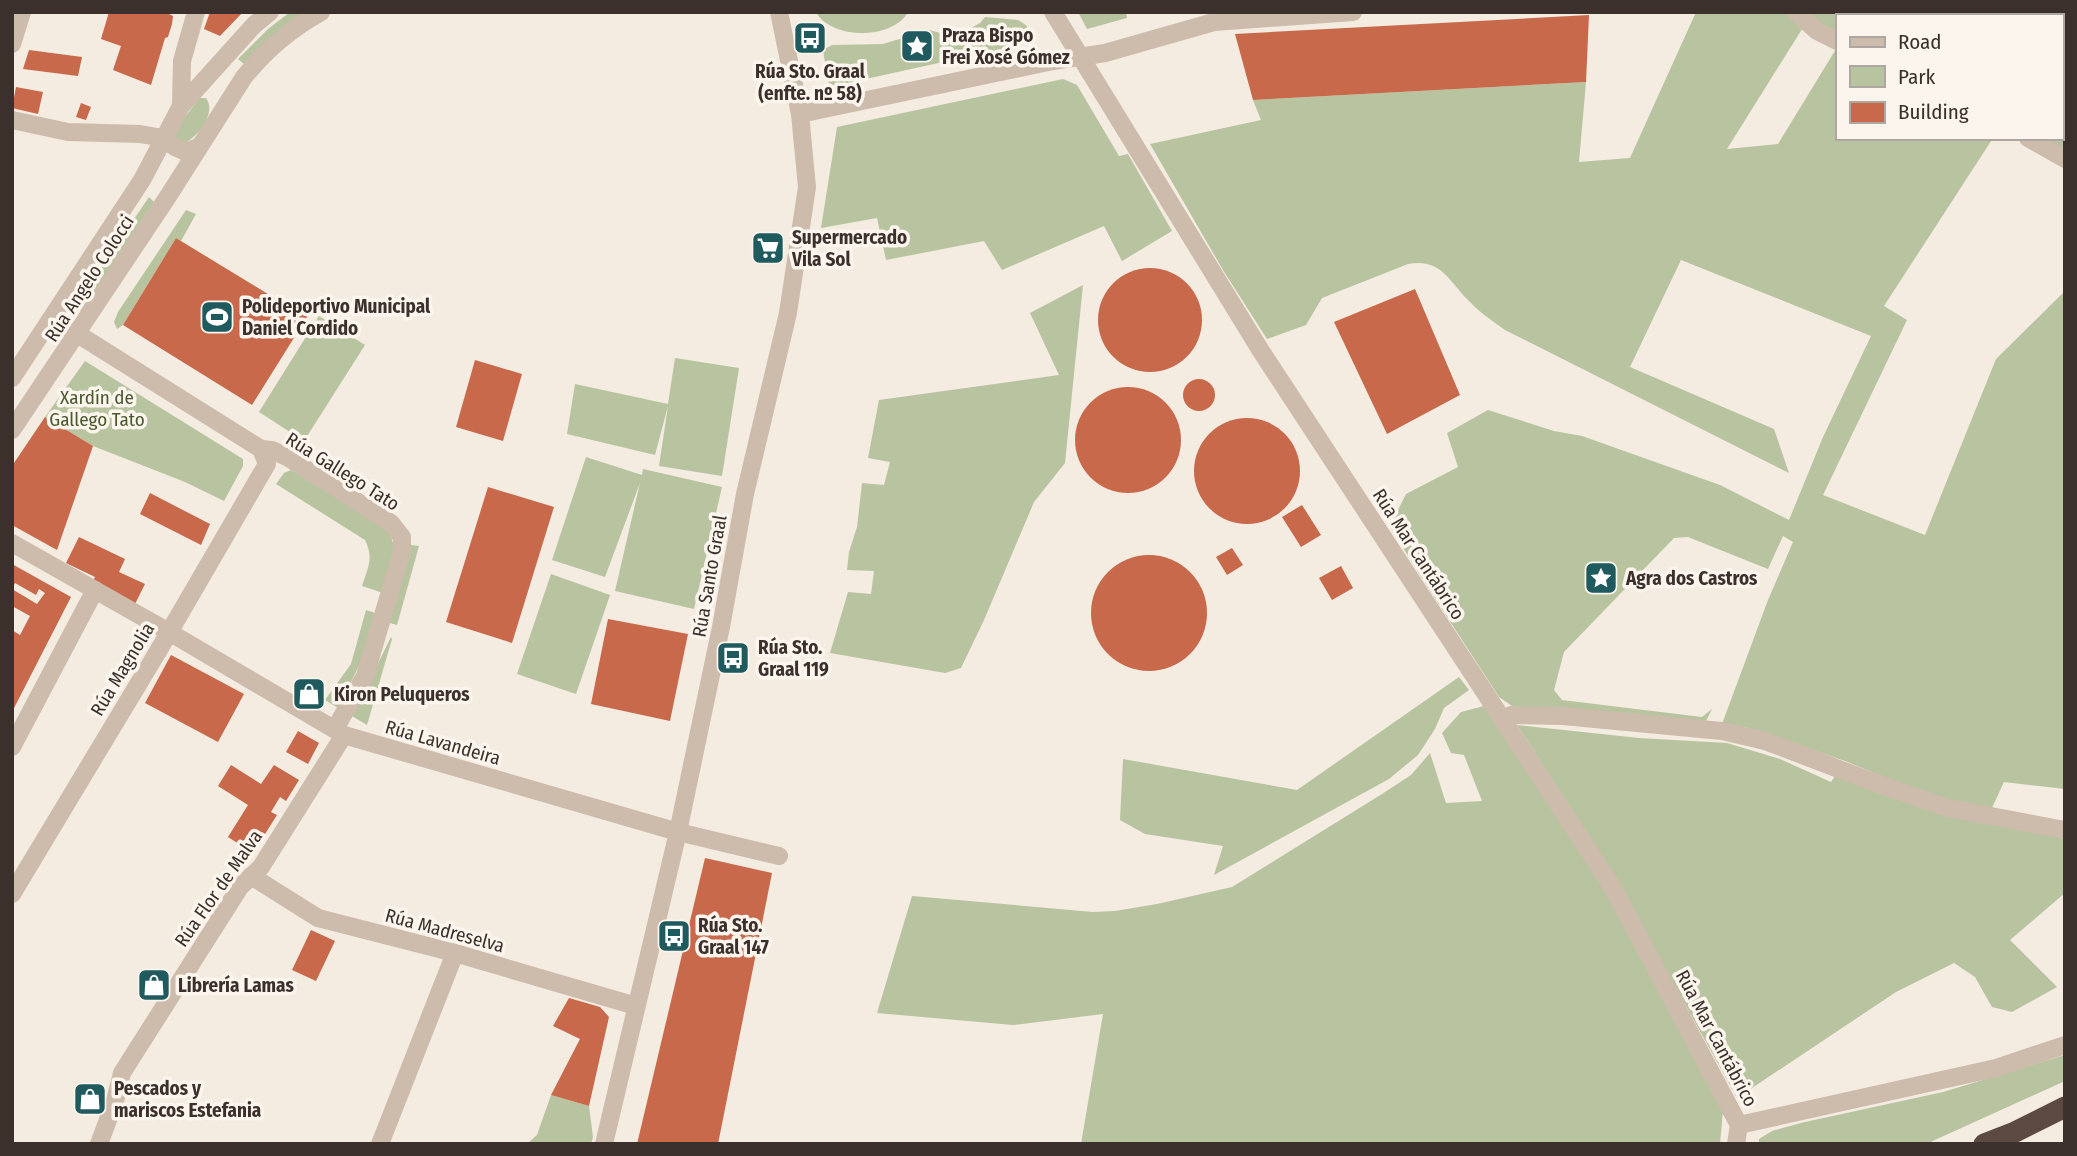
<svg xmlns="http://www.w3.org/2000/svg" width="2077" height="1156" font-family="'Fira Sans Condensed',sans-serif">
<rect width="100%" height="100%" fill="#f4ebe1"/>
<g fill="#b8c4a0">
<polygon points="290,12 309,12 244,64 238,59 268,29"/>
<path d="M816,12H908C893,40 831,40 816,12Z"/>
<polygon points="1078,12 1126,12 1127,18 1087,29"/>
<path d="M1696,12H1789L1804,26L1727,149L1778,144L1836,49L1837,138H1993L1884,306L1907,320L1823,495L1925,535L1996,359L2065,291V789L2004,782L1991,810L1928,795L1845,761L1748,728L1722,724L1768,600L1793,542L1783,536L1768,569L1688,537L1674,538L1564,652L1554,690L1562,700L1702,717L1712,709L1704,725L1512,706L1499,697L1414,566L1390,526L1406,494L1458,467L1447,433L1488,410L1554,431L1582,436L1720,485L1789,520L1823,437L1871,336L1681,260L1630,367L1774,429L1789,473L1505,330C1493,321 1480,313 1470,302C1449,282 1442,258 1408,264L1322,298L1306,325L1267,339L1223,270L1150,144L1261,120L1253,100L1586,82L1579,162L1630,158Z"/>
<polygon points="1800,12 2065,12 2065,151 2045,138 2061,138 2061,16 1837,16 1837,35"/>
<polygon points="985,17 1018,20 1026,25 1032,38 1029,43 834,86 828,82 823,50 832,45 883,44 929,30 948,35 962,33 980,23"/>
<polygon points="1063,79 1077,85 1119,156 1128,154 1172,231 1122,261 1104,226 1002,270 984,241 886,260 877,218 821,228 837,127"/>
<path d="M199,98H206C217,113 198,136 184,144L179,143L175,135L183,120Z"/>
<polygon points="149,197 154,202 88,301 81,311 76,310 75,306"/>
<polygon points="186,210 196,214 181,241 176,238 123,325 117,329 114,322 118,312"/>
<polygon points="1083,285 1065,463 1034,502 984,620 961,668 945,673 830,653 848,592 871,594 874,571 847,570 849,552 857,527 862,483 884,485 890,462 868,458 879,400 1059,375 1030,313"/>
<polygon points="319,316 365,345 304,441 259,412"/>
<polygon points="675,358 739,368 722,476 659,466 668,406 655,455 567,434 575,384 668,404"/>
<polygon points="85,361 243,459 243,466 224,501 185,482 93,446 45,417"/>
<polygon points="586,457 642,475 643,469 722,487 694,609 615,591 640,483 605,577 552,560"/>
<path d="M291,470L383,524C403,548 391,566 383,593L362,586C368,567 374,558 365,540L276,484L284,473Z"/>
<polygon points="411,545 419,546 397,625 386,622 406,553"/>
<polygon points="551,574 610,595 576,694 517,674"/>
<polygon points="366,610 378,614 362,660 338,708 325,700 351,664"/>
<polygon points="391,637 392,639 367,725 352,716"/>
<polygon points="1459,677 1469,690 1444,708 1435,729 1418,755 1389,779 1214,875 1223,846 1145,834 1120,820 1123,759 1297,790"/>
<polygon points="1484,706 1609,895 1723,1110 1720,1144 1081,1144 1103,1014 1013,1025 877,1013 912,896 1093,912 1115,911 1157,904 1232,887 1382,794 1411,775 1430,753 1446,803 1482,801 1464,755 1451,753 1442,733 1461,712"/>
<polygon points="1517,725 1639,738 1727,743 1780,759 1831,782 1837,773 2055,835 2065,840 2065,893 2010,940 2057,987 2012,1012 1992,1007 1975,977 1954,963 1896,992 1737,1098 1611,871"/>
<polygon points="2065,1055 2065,1081 1926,1144 1759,1144 1759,1139 1772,1131 1805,1122 1943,1092"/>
<polygon points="551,1095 589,1106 593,1137 591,1144 527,1144 537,1135"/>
</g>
<g fill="#c8694b">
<polygon points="109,12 165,12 173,16 172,24 168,37 165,38 151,85 113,70 121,46 101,39"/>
<polygon points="210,12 243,12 220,36 204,29"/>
<polygon points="1589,15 1586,82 1253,100 1235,34"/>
<polygon points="29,50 82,57 78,76 23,69"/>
<polygon points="16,87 43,92 38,114 12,108"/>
<polygon points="81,103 91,107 86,120 76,117"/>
<polygon points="176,238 294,310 299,301 312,309 252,405 123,325"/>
<circle cx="1150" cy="320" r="52"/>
<polygon points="1415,289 1460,395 1387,434 1334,322"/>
<polygon points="475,360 522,374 503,441 456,427"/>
<circle cx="1199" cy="395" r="16"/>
<circle cx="1128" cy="440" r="53"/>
<polygon points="45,417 93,446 57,550 12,525 12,466"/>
<circle cx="1247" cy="471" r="53"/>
<polygon points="488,487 554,507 512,643 446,622"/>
<polygon points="150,493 210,524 201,545 140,514"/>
<polygon points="1302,505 1321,535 1301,547 1282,517"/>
<polygon points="79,537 125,559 119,572 145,584 134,606 91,585 95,577 66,563"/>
<polygon points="1232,548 1243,565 1227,575 1216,557"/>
<circle cx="1149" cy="613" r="58"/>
<polygon points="12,564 71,597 12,712 12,630 20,635 30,616 12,606 12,589 37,604 45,593 39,589 36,595 15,583 12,588"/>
<polygon points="1341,566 1353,588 1332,600 1319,578"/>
<polygon points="608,619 688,634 670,721 591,704"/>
<polygon points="171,655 244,694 218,742 145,703"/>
<polygon points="298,731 319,743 308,764 286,752"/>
<polygon points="231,765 261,784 274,765 299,780 286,801 280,797 271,812 277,815 253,853 228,837 248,805 218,786"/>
<polygon points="705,858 772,873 718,1144 637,1144"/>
<polygon points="311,930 335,941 316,981 292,970"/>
<polygon points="569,998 600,1007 609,1017 589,1106 551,1095 580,1039 553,1026"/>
</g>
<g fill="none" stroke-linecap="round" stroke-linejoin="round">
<g stroke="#cdbbac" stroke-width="18">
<polyline points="1053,12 1261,351 1613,888 1739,1125"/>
<polyline points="1796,12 1817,31 1837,41"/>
<polyline points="12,44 22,12"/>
<polyline points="181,106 182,61 196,12"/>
<polyline points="800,114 1053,61 1105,53 1214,22 1353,12"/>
<polyline points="12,120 68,132 140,134 163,138 175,147 186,152 198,147"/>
<polyline points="2028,138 2065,159"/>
<polyline points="12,378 142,180 181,106 254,25 270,12"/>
<path d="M12,430L167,198L244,77C264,52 292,28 321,12"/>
<polyline points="261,449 272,450 287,457 391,523 402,537 402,551 365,676 335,729"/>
<polyline points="12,543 169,632 344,735 678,832 779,856"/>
<polyline points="1503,719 1511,715 1563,716 1722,731 1765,741 1873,782 1948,808 2065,830"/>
<polyline points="12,747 95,590"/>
<polyline points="251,876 318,918 455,953 636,1006"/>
<polyline points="12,894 160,648 267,464 261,449 52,318"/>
<polyline points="99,1144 115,1101 122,1073 240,887 261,867 344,735"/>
<polyline points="380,1144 455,953"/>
<polyline points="604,1144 678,832 721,627 745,494 788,313 807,187 800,114 779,12"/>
<polyline points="1736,1144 1739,1125 1996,1068 2065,1045"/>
</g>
<polyline stroke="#5c4a42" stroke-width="21" points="1984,1144 2015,1132 2065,1107"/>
</g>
<defs>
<symbol id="bus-square" viewBox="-11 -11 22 22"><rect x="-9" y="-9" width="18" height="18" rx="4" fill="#1f5a5e" stroke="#fbf5ee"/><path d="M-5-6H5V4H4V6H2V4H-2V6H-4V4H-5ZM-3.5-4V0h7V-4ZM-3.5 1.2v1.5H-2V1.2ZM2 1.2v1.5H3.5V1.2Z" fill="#fff"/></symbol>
<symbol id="sight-square" viewBox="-11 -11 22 22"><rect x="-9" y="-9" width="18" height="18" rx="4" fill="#1f5a5e" stroke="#fbf5ee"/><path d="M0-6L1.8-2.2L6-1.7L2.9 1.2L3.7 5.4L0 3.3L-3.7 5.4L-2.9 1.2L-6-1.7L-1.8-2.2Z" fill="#fff"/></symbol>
<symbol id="supermarket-square" viewBox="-11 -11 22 22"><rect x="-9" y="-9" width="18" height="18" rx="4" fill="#1f5a5e" stroke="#fbf5ee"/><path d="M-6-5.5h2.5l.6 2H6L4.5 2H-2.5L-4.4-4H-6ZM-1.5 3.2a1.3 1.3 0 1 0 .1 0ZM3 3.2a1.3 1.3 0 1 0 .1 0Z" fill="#fff"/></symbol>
<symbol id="stadium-square" viewBox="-11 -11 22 22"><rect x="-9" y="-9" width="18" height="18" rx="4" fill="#1f5a5e" stroke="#fbf5ee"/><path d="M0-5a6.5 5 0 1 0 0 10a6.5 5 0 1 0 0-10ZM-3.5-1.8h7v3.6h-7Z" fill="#fff"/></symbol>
<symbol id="shop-square" viewBox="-11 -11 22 22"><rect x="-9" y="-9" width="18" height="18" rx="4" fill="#1f5a5e" stroke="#fbf5ee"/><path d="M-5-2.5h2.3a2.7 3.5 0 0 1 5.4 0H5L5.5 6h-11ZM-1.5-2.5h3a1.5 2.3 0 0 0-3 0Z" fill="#fff"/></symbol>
</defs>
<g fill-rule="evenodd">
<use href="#bus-square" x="791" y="19" width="38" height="38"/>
<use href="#sight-square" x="898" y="27" width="38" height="38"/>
<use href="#supermarket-square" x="749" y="229" width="38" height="38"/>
<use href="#stadium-square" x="198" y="298" width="38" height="38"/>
<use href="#sight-square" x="1582" y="559" width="38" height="38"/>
<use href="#bus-square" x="714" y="639" width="38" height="38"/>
<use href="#shop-square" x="290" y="675" width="38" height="38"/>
<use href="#bus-square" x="655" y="917" width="38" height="38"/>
<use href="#shop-square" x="135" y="966" width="38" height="38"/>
<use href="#shop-square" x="71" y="1080" width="38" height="38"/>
</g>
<g text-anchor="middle" stroke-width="7" stroke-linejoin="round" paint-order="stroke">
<g font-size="19" font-weight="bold" fill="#3b302b" stroke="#fbf5ee" text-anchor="start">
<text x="942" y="42">Praza Bispo<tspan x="942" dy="22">Frei Xosé Gómez</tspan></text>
<text x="810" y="78" text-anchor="middle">Rúa Sto. Graal<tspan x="810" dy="22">(enfte. nº 58)</tspan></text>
<text x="792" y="244">Supermercado<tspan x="792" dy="22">Vila Sol</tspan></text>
<text x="242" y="313">Polideportivo Municipal<tspan x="242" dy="22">Daniel Cordido</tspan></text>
<text x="1626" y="585">Agra dos Castros</text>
<text x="758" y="654">Rúa Sto.<tspan x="758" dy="22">Graal 119</tspan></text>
<text x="334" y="701">Kiron Peluqueros</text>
<text x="698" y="932">Rúa Sto.<tspan x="698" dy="22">Graal 147</tspan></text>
<text x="178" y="992">Librería Lamas</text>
<text x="114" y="1095">Pescados y<tspan x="114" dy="22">mariscos Estefania</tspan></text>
</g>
<g font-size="19" fill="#3b302b" stroke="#fbf5ee">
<text transform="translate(89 278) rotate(-57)" y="7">Rúa Angelo Colocci</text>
<text transform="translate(343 471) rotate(32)" y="7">Rúa Gallego Tato</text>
<text transform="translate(1419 554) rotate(57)" y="7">Rúa Mar Cantábrico</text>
<text transform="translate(709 576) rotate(-80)" y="7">Rúa Santo Graal</text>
<text transform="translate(122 669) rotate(-59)" y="7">Rúa Magnolia</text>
<text transform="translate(443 742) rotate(16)" y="7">Rúa Lavandeira</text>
<text transform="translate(218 888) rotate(-55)" y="7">Rúa Flor de Malva</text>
<text transform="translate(445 930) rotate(15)" y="7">Rúa Madreselva</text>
<text transform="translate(1717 1038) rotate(62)" y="7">Rúa Mar Cantábrico</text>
</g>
<g font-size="19" fill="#4a5a2e" stroke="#fbf5ee">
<text x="97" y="404">Xardín de<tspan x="97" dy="22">Gallego Tato</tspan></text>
</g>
</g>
<rect width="2077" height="1156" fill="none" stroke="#3b302b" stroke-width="28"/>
<rect x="1836" y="14" width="228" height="126" fill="#fbf5ee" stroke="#aea6a0" stroke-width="2"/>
<rect x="1850" y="37" width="35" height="10" fill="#cdbbac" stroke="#aea6a0" stroke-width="2"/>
<text x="1898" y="49" font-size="21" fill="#3b302b">Road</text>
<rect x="1850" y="66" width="35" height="21" fill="#b8c4a0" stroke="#aea6a0" stroke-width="2"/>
<text x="1898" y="84" font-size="21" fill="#3b302b">Park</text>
<rect x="1850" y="102" width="35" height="21" fill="#c8694b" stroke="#aea6a0" stroke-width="2"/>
<text x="1898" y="119" font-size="21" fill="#3b302b">Building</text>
</svg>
